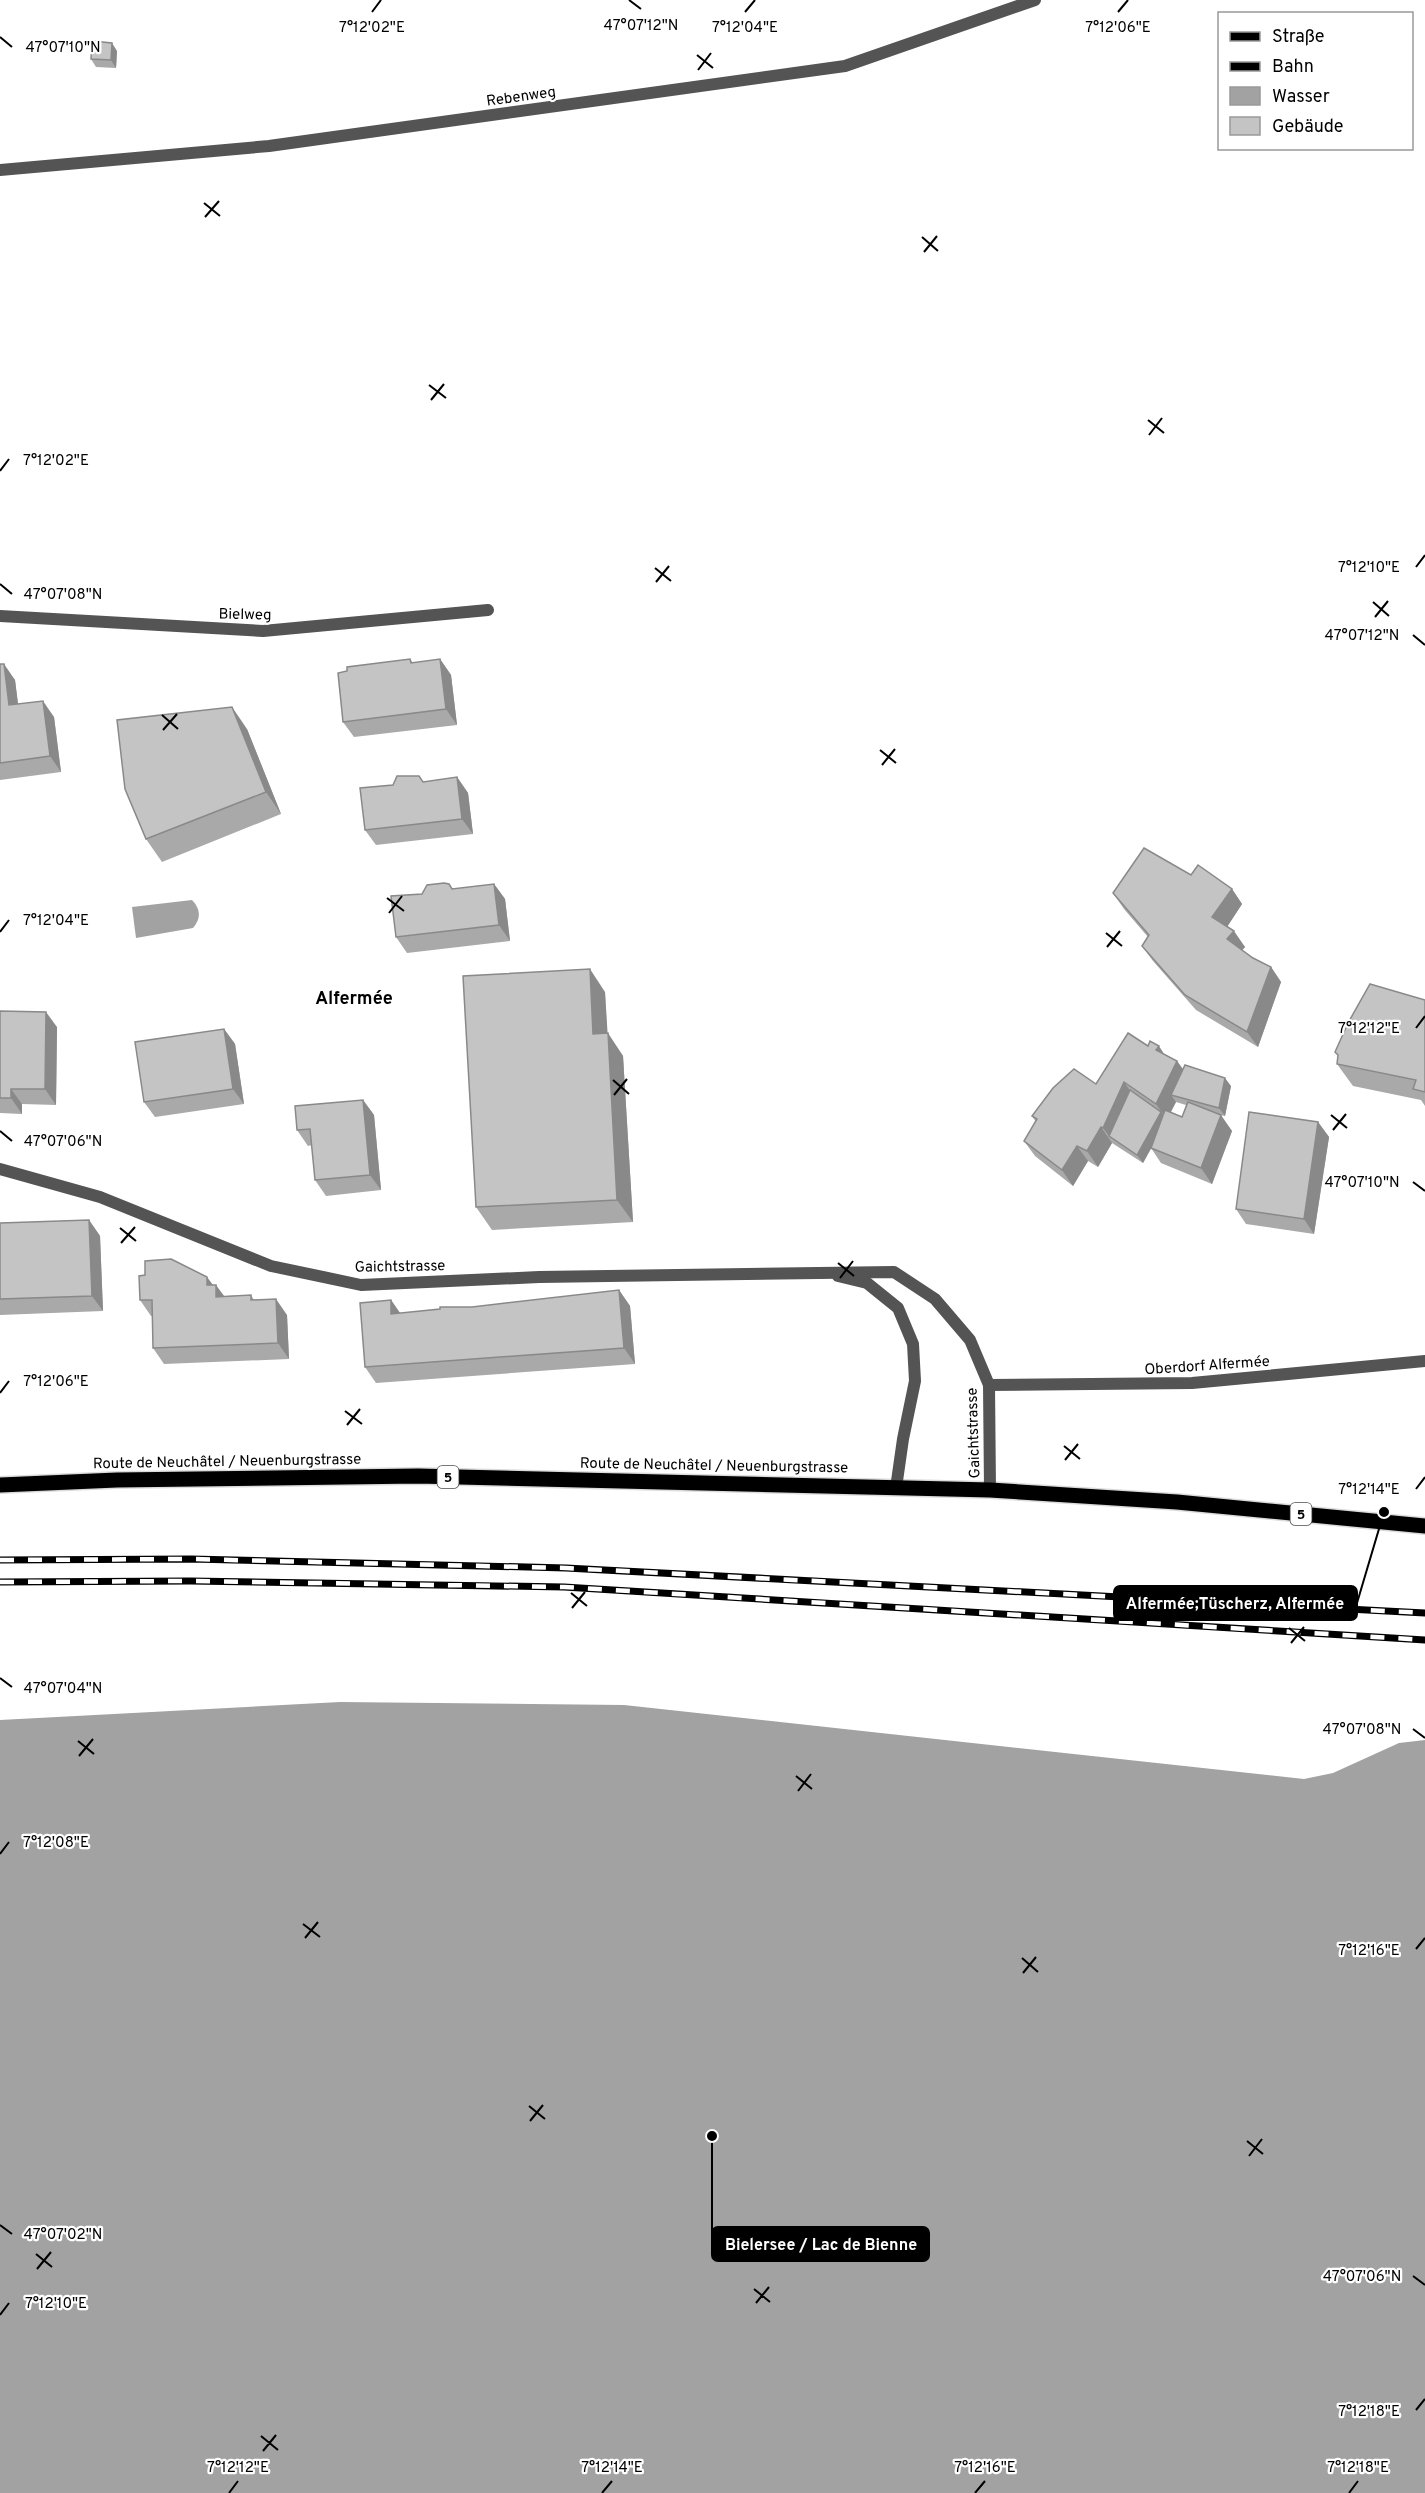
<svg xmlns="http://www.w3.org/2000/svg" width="1425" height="2493" font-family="Overpass,sans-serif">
<rect width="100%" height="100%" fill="#fff"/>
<g fill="#a2a2a2">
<path d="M192,900C201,909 201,919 193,928L136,938L132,907Z"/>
<polygon points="340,1702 624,1705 1304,1779 1333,1773 1399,1743 1425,1740 1425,2493 0,2493 0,1720"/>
</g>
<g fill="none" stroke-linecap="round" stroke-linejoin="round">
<defs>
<polyline id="primary" points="0,1485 117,1480 418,1476 990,1490 1177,1502 1425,1526"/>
</defs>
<use href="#primary" stroke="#dbdbdb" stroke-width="18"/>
<g stroke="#545454" stroke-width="12">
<polyline points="0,170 269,146 845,66 1035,0"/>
<polyline points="0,616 263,631 488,610"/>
<polyline points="0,1169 100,1197 271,1266 361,1285 539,1277 894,1272 935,1299 970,1340 989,1385 990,1490"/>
<polyline points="838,1276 867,1283 898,1308 913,1344 915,1381 903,1439 896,1488"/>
<polyline points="989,1385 1192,1383 1425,1361"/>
</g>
<use href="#primary" stroke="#000" stroke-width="15"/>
<defs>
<g id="rail">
<polyline points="0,1560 191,1559 566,1568 1425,1613"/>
<polyline points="0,1582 190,1581 564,1587 1425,1640"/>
</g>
</defs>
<use href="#rail" stroke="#000" stroke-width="7"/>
<use href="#rail" stroke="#fff" stroke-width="4.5" stroke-dasharray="14" stroke-linecap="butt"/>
</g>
<g fill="#a9a9a9" fill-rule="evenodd">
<polygon points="117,51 116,68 96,67 91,59"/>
<polygon points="410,659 413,663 440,659 451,675 457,725 354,737 343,722"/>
<polygon points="0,664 15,680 18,704 54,717 61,772 0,780"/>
<polygon points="247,729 281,814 162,862 146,839"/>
<polygon points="457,777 468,793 473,834 376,845 365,830 423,782"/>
<polygon points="1191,875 1232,889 1242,904 1227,927 1245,947 1242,950 1253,958 1271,967 1281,982 1258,1047 1196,1010 1153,961 1142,946 1148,937 1124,909 1113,893"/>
<polygon points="494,884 505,899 510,941 407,953 396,937 422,894"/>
<polygon points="605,992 607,1033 623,1056 633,1222 492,1230 476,1207"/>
<polygon points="1425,1000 1425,1106 1421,1100 1353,1086 1337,1064 1338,1056 1335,1052"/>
<polygon points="0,1011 57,1027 56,1105 22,1104 22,1114 0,1113"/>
<polygon points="224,1029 235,1044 244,1104 155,1117 144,1102"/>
<path d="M1148,1046L1177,1061L1183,1069L1231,1086L1225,1116L1219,1115L1232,1131L1212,1184L1161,1163L1151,1148L1143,1163L1112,1143L1098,1167L1088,1161L1073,1186L1035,1156L1024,1141L1036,1122L1032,1116L1096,1084ZM1176,1102L1186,1105L1182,1117L1170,1112Z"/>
<polygon points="363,1100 374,1115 381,1190 326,1196 315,1180 312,1145 308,1146 297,1130"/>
<polygon points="1318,1122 1329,1137 1314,1234 1246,1224 1236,1209"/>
<polygon points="89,1220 100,1236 103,1311 0,1315 0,1223"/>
<polygon points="213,1285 224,1296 251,1295 254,1300 287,1315 289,1359 164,1364 153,1348 152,1316 151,1316 140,1300"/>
<polygon points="619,1290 630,1306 635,1364 376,1383 365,1367 391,1300 400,1313 472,1307"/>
</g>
<g fill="#898989">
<polygon points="112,43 117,51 116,68 111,60"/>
<polygon points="440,659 451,675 457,725 446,709"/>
<polygon points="4,664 15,680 20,720 9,705"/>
<polygon points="43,701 54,717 61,772 50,756"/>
<polygon points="232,707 247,729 281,814 266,792"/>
<polygon points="457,777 468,793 473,834 462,819"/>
<polygon points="494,884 505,899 510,941 499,925"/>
<polygon points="1232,889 1242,904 1223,933 1212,917"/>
<polygon points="1234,931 1245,947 1238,955 1227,939"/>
<polygon points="1271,967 1281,982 1258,1047 1247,1032"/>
<polygon points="590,969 605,992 609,1056 593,1034"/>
<polygon points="46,1012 57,1027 56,1105 45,1089"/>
<polygon points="224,1029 235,1044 244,1104 233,1089"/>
<polygon points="608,1033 623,1056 633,1222 617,1200"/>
<polygon points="1159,1046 1169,1062 1156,1050"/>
<polygon points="1177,1061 1188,1077 1171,1095 1176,1102 1167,1120 1156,1104"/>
<polygon points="1225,1078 1231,1086 1225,1116 1219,1108"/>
<polygon points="1124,1082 1135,1098 1109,1136 1103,1128"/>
<polygon points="11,1089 22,1104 22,1114 11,1098"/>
<polygon points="363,1100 374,1115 381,1190 370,1175"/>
<polygon points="1161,1112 1167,1120 1143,1163 1137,1155"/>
<polygon points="1221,1115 1232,1131 1212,1184 1201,1168"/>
<polygon points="1318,1122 1329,1137 1314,1234 1304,1219"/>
<polygon points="1101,1127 1112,1143 1098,1167 1087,1151"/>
<polygon points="1077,1146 1088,1161 1073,1186 1062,1170"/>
<polygon points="89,1220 100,1236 103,1311 92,1296"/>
<polygon points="207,1277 216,1289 216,1285 227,1300 227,1312 207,1285"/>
<polygon points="619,1290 630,1306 635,1364 624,1348"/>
<polygon points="276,1299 287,1315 289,1359 278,1343"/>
<polygon points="391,1300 402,1316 391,1314"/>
</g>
<g fill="#c4c4c4" stroke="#898989" stroke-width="1.5">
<polygon points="92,41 112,43 111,60 91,59"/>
<polygon points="410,659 411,663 440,659 446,709 343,722 338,673 347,671 347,667"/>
<polygon points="0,664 4,664 9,705 43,701 50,756 0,763"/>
<polygon points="232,707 266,792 146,839 125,789 117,720"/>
<polygon points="397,776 419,776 423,782 457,777 462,819 365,830 360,788 393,785"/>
<polygon points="1144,848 1191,875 1198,865 1232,889 1212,917 1234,931 1227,939 1253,958 1271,967 1247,1032 1185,995 1142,946 1149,935 1113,893"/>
<polygon points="444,883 449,884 452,889 494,884 499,925 396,937 391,896 422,894 427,885"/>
<polygon points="590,969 593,1034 608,1033 617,1200 476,1207 463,976"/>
<polygon points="1370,984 1425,1000 1425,1092 1413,1089 1416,1080 1337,1064 1338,1055 1335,1052 1348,1023"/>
<polygon points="0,1011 46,1012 45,1089 11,1089 11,1098 0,1098"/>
<polygon points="224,1029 233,1089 144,1102 135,1042"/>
<polygon points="1128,1033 1148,1046 1150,1041 1159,1046 1156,1050 1177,1061 1156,1104 1124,1082 1103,1128 1101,1127 1087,1151 1077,1146 1062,1170 1024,1141 1037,1119 1032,1116 1053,1088 1074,1069 1096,1084"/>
<polygon points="1185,1065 1225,1078 1219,1108 1171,1095"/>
<polygon points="1130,1090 1161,1112 1137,1155 1109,1136"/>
<polygon points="363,1100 370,1175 315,1180 310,1129 297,1130 295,1106"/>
<polygon points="1188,1102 1221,1115 1201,1168 1151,1148 1165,1110 1182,1117"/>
<polygon points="1249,1112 1318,1122 1304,1219 1236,1209"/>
<polygon points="89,1220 92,1296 0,1299 0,1223"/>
<polygon points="171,1259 207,1277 207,1285 216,1285 216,1297 251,1295 251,1300 276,1299 278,1343 153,1348 152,1300 140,1300 139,1276 145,1275 145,1261"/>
<polygon points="619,1290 624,1348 365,1367 360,1303 391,1300 391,1314 440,1309 440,1307 472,1307"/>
</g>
<path fill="none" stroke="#000" stroke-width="2" d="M629,0L641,9M372,12L381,0M745,12L755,0M1118,12L1128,0M0,37L12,47M697,55L713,68M698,70L711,53M204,203L220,216M205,217L219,201M922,237L938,251M924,252L937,236M429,385L446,398M431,400L444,384M1148,420L1164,433M1149,435L1162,418M0,471L9,459M1416,567L1425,555M655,568L671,581M656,582L669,566M0,584L12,594M1373,602L1389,616M1375,617L1388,601M1413,635L1425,645M162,715L178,729M163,730L177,714M880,750L896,763M882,765L895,749M387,898L404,911M389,913L402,896M0,932L9,920M1106,933L1122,946M1107,947L1120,931M1416,1028L1425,1016M613,1080L629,1094M614,1095L627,1079M1331,1115L1347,1128M1333,1130L1346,1114M0,1131L12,1141M1413,1182L1425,1191M120,1228L136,1241M121,1243L135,1227M838,1263L854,1276M840,1278L853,1261M0,1393L9,1381M345,1411L362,1424M347,1425L360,1409M1064,1446L1080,1459M1065,1460L1078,1444M1416,1489L1425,1477M571,1593L587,1606M572,1608L585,1592M1289,1628L1305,1641M1291,1643L1304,1627M0,1678L12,1687M1413,1729L1425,1738M78,1741L94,1754M79,1756L93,1739M796,1776L812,1789M798,1791L811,1774M0,1854L9,1842M303,1924L320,1937M305,1938L318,1922M1416,1949L1425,1938M1022,1958L1038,1972M1023,1973L1036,1957M529,2106L545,2119M530,2121L543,2105M1247,2141L1263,2154M1249,2156L1262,2139M0,2225L12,2234M36,2254L52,2267M37,2269L51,2252M1413,2276L1425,2285M754,2289L770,2302M756,2303L769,2287M0,2315L9,2303M1416,2410L1425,2399M261,2436L278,2450M263,2451L276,2435M229,2493L238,2481M602,2493L612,2481M975,2493L985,2481M1349,2493L1358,2481"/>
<g text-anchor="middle" stroke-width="4.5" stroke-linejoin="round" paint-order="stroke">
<g fill="#fff" stroke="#4c4c4c" stroke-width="1.5">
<rect x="437.5" y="1466" width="21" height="22" rx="4.5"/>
<rect x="1290.5" y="1503" width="21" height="22" rx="4.5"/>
</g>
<g font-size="14" font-weight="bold" fill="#000">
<text x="448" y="1482">5</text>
<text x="1301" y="1519">5</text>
</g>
<g font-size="15" fill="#000" stroke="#fff">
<text transform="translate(521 96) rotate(-8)" y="5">Rebenweg</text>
<text transform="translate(245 614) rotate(1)" y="5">Bielweg</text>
<text transform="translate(400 1266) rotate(-1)" y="5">Gaichtstrasse</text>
<text transform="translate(1207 1365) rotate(-4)" y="5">Oberdorf Alfermée</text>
<text transform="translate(973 1433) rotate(-92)" y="5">Gaichtstrasse</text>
<text transform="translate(227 1461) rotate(-1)" y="5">Route de Neuchâtel / Neuenburgstrasse</text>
<text transform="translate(714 1465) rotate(1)" y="5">Route de Neuchâtel / Neuenburgstrasse</text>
</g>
<g font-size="18" font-weight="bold" fill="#000" stroke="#fff">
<text x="354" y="1004">Alfermée</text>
</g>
</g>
<g font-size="15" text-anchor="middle" fill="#000" stroke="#fff" stroke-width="4.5" stroke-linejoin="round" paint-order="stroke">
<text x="641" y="30">47°07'12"N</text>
<text x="372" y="32">7°12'02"E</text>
<text x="745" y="32">7°12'04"E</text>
<text x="1118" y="32">7°12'06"E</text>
<text x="63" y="52">47°07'10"N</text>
<text x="56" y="465">7°12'02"E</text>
<text x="1369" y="572">7°12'10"E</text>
<text x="63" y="599">47°07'08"N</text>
<text x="1362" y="640">47°07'12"N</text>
<text x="56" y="925">7°12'04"E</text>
<text x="1369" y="1033">7°12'12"E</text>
<text x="63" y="1146">47°07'06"N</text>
<text x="1362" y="1187">47°07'10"N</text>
<text x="56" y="1386">7°12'06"E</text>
<text x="1369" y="1494">7°12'14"E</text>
<text x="63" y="1693">47°07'04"N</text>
<text x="1362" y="1734">47°07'08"N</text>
<text x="56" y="1847">7°12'08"E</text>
<text x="1369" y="1955">7°12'16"E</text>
<text x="63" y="2239">47°07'02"N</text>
<text x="1362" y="2281">47°07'06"N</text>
<text x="56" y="2308">7°12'10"E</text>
<text x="1369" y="2416">7°12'18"E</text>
<text x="238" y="2472">7°12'12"E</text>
<text x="612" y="2472">7°12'14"E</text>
<text x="985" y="2472">7°12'16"E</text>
<text x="1358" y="2472">7°12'18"E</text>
</g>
<path fill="none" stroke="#000" stroke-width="2" d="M1384 1512L1357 1603M712 2136L712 2244"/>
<g fill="#000" stroke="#fff" stroke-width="2">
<circle cx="1384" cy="1512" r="6"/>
<circle cx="712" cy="2136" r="6"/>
</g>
<g fill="#000" stroke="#000" stroke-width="2">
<rect x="1114" y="1586" width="243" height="34" rx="6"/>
<rect x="712" y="2227" width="217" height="34" rx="6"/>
</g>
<g font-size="16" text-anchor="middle" font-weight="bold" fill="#fff">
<text x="1235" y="1609">Alfermée;Tüscherz, Alfermée</text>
<text x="821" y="2250">Bielersee / Lac de Bienne</text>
</g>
<rect x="1218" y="12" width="195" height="138" fill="#ffffff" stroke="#999999" stroke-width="1.5"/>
<rect x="1230" y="32" width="30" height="9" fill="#000000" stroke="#999999" stroke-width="1.5"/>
<text x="1272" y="42" font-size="18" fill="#000000">Straße</text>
<rect x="1230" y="62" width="30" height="9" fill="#000000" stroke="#999999" stroke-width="1.5"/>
<text x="1272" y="72" font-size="18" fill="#000000">Bahn</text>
<rect x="1230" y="87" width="30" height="18" fill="#a2a2a2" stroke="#999999" stroke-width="1.5"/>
<text x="1272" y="102" font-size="18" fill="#000000">Wasser</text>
<rect x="1230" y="117" width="30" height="18" fill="#c4c4c4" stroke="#999999" stroke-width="1.5"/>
<text x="1272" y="132" font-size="18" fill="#000000">Gebäude</text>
</svg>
